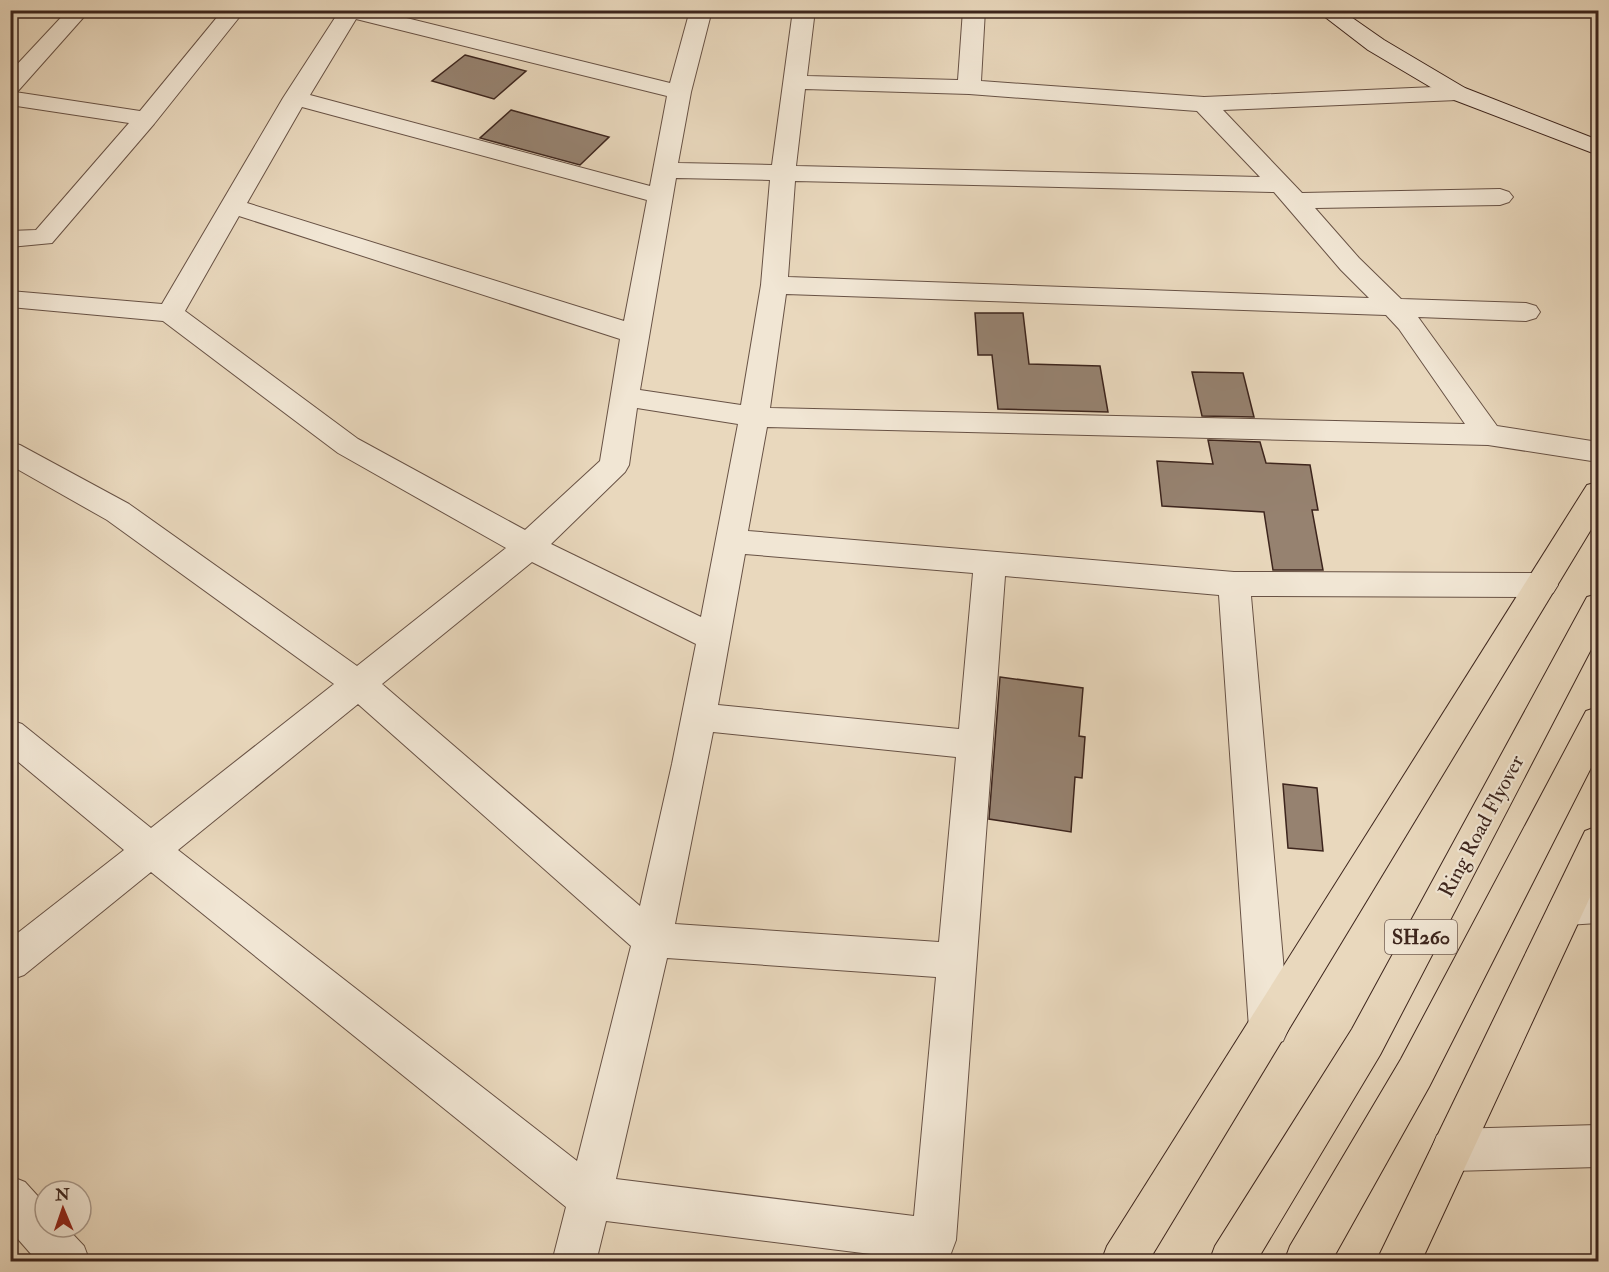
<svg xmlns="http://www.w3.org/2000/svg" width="1609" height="1272" font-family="'IM FELL Double Pica',serif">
<rect width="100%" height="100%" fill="#e9d8bd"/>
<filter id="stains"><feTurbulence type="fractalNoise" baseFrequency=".00333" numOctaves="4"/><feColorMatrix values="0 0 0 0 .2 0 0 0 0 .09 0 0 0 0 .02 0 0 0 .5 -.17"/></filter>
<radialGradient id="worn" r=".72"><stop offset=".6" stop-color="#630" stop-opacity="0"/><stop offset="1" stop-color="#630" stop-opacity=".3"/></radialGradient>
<g fill="#968270" stroke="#3d251d" stroke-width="1.5">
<polygon points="465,55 526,71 494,99 432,81"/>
<polygon points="511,110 609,137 580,165 480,138"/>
<polygon points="975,313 1023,313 1029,364 1100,366 1108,412 998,409 992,355 978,355"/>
<polygon points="1192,372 1243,373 1254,417 1202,416"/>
<polygon points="1208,440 1260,442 1266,463 1310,465 1318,510 1312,510 1323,570 1273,570 1264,512 1162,506 1157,461 1213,464"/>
<polygon points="1000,677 1083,688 1079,736 1085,737 1082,778 1075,777 1071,832 989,819"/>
<polygon points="1283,784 1317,788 1323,851 1288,848"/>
</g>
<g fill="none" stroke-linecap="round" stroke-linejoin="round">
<defs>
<g id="street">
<polygon points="68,10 90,10 18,91 15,92 140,111 223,10 245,10 154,124 52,243 10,247 10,231 36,230 129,123 10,105 10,72"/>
<path d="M340,10H374L670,83L690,10H712L691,92L678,163L772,165L793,10H815L807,76L958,80L963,10H985L981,81L1204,97L1457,86L1465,88L1469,93L1465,98L1457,100L1223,110L1302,193L1500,189L1509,192L1513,197L1509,202L1500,205L1315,208L1359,258L1401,299L1526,303L1536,306L1540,312L1536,318L1526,321L1418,317L1497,426L1598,442V462L1488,445L767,427L748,531L1234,572L1542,573L1553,577L1558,585L1553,593L1542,597L1251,596L1289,1028L1283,1041L1269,1047L1255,1041L1249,1028L1219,595L1005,576L956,1240L950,1256L935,1262L606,1221L596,1262H552L566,1207L151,872L24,975L10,980V939L124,850L10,755V720L22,724L151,828L334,684L107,520L10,465V442L20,445L129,504L357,666L506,548L338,453L163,321L10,307V291L162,304L283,98ZM356,19L667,96L650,186L310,95ZM805,89L969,94L1197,111L1260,177L796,166ZM302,107L647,200L624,321L247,203ZM676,178L770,180L761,285L741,405L640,390ZM795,181L1274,192L1341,270L1369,298L788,277ZM239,216L620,339L600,461L525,530L358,439L185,311ZM786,294L1386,315L1399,329L1465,424L770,408ZM637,408L738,424L701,617L551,544L625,472L629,465ZM745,554L973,573L959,729L718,705ZM532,562L696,644L672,764L640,906L382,684ZM358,704L631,946L577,1161L178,850ZM713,732L956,757L939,942L675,924ZM667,958L936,977L914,1216L616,1179Z"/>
<polygon points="1598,889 1598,923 1567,925 1554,920 1548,908 1554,896 1567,891"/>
<polygon points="1598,1125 1598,1167 1452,1171 1437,1165 1431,1150 1437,1135 1452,1129"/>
<polygon points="10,1176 25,1182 45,1204 45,1227 66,1227 84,1246 90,1262 38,1262 10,1230"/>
</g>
<polygon id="secondary" points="1316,10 1341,10 1384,40 1465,88 1598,140 1598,155 1449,98 1368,50"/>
<g id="primary">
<polygon points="1598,482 1598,518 1148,1262 1101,1262 1107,1246 1587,485"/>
<polygon points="1598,826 1598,880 1421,1262 1376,1262 1585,831"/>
</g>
<g id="highway">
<polygon points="1598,594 1598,636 1380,1055 1256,1262 1209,1262 1215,1246 1352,1029 1587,597"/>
<polygon points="1598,707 1598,754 1429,1087 1331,1262 1284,1262 1290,1246 1401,1059 1586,711"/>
</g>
</defs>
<use href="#street" stroke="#685245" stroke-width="2"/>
<use href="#secondary" stroke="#3d251d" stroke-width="2"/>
<use href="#primary" stroke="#3d251d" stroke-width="2"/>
<use href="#highway" stroke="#3d251d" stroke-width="2"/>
<use href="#street" fill="#f1e6d4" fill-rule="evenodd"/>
<use href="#secondary" fill="#f1e6d4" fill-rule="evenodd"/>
<use href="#primary" fill="#e9d8bd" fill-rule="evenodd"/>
<use href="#highway" fill="#e9d8bd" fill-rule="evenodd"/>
</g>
<g text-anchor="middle" stroke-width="4.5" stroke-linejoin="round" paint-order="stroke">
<rect fill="#f1e6d4" stroke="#735f54" stroke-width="1.5" x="1385" y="920" width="72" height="34" rx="4.5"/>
<g font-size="20" font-weight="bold" fill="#3d251d">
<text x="1421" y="944">SH260</text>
</g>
<g font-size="21" fill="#3d251d" stroke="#f1e6d4">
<text transform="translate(1481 826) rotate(-62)" y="7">Ring Road Flyover</text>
</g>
</g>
<rect width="1609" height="1272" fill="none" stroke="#e9d8bd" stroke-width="36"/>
<rect x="12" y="12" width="1585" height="1248" fill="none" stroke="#3d251d" stroke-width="3"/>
<rect x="18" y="18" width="1573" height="1236" fill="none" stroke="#3d251d" stroke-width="1.5"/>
<g transform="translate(63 1209) rotate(358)"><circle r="28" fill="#f1e6d4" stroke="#a9998b" stroke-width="1.5"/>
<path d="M0-4.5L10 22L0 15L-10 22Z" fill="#8f2418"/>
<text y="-9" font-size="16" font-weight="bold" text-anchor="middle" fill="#3d251d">N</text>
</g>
<rect width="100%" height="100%" filter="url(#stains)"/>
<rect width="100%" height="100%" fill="url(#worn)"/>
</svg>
